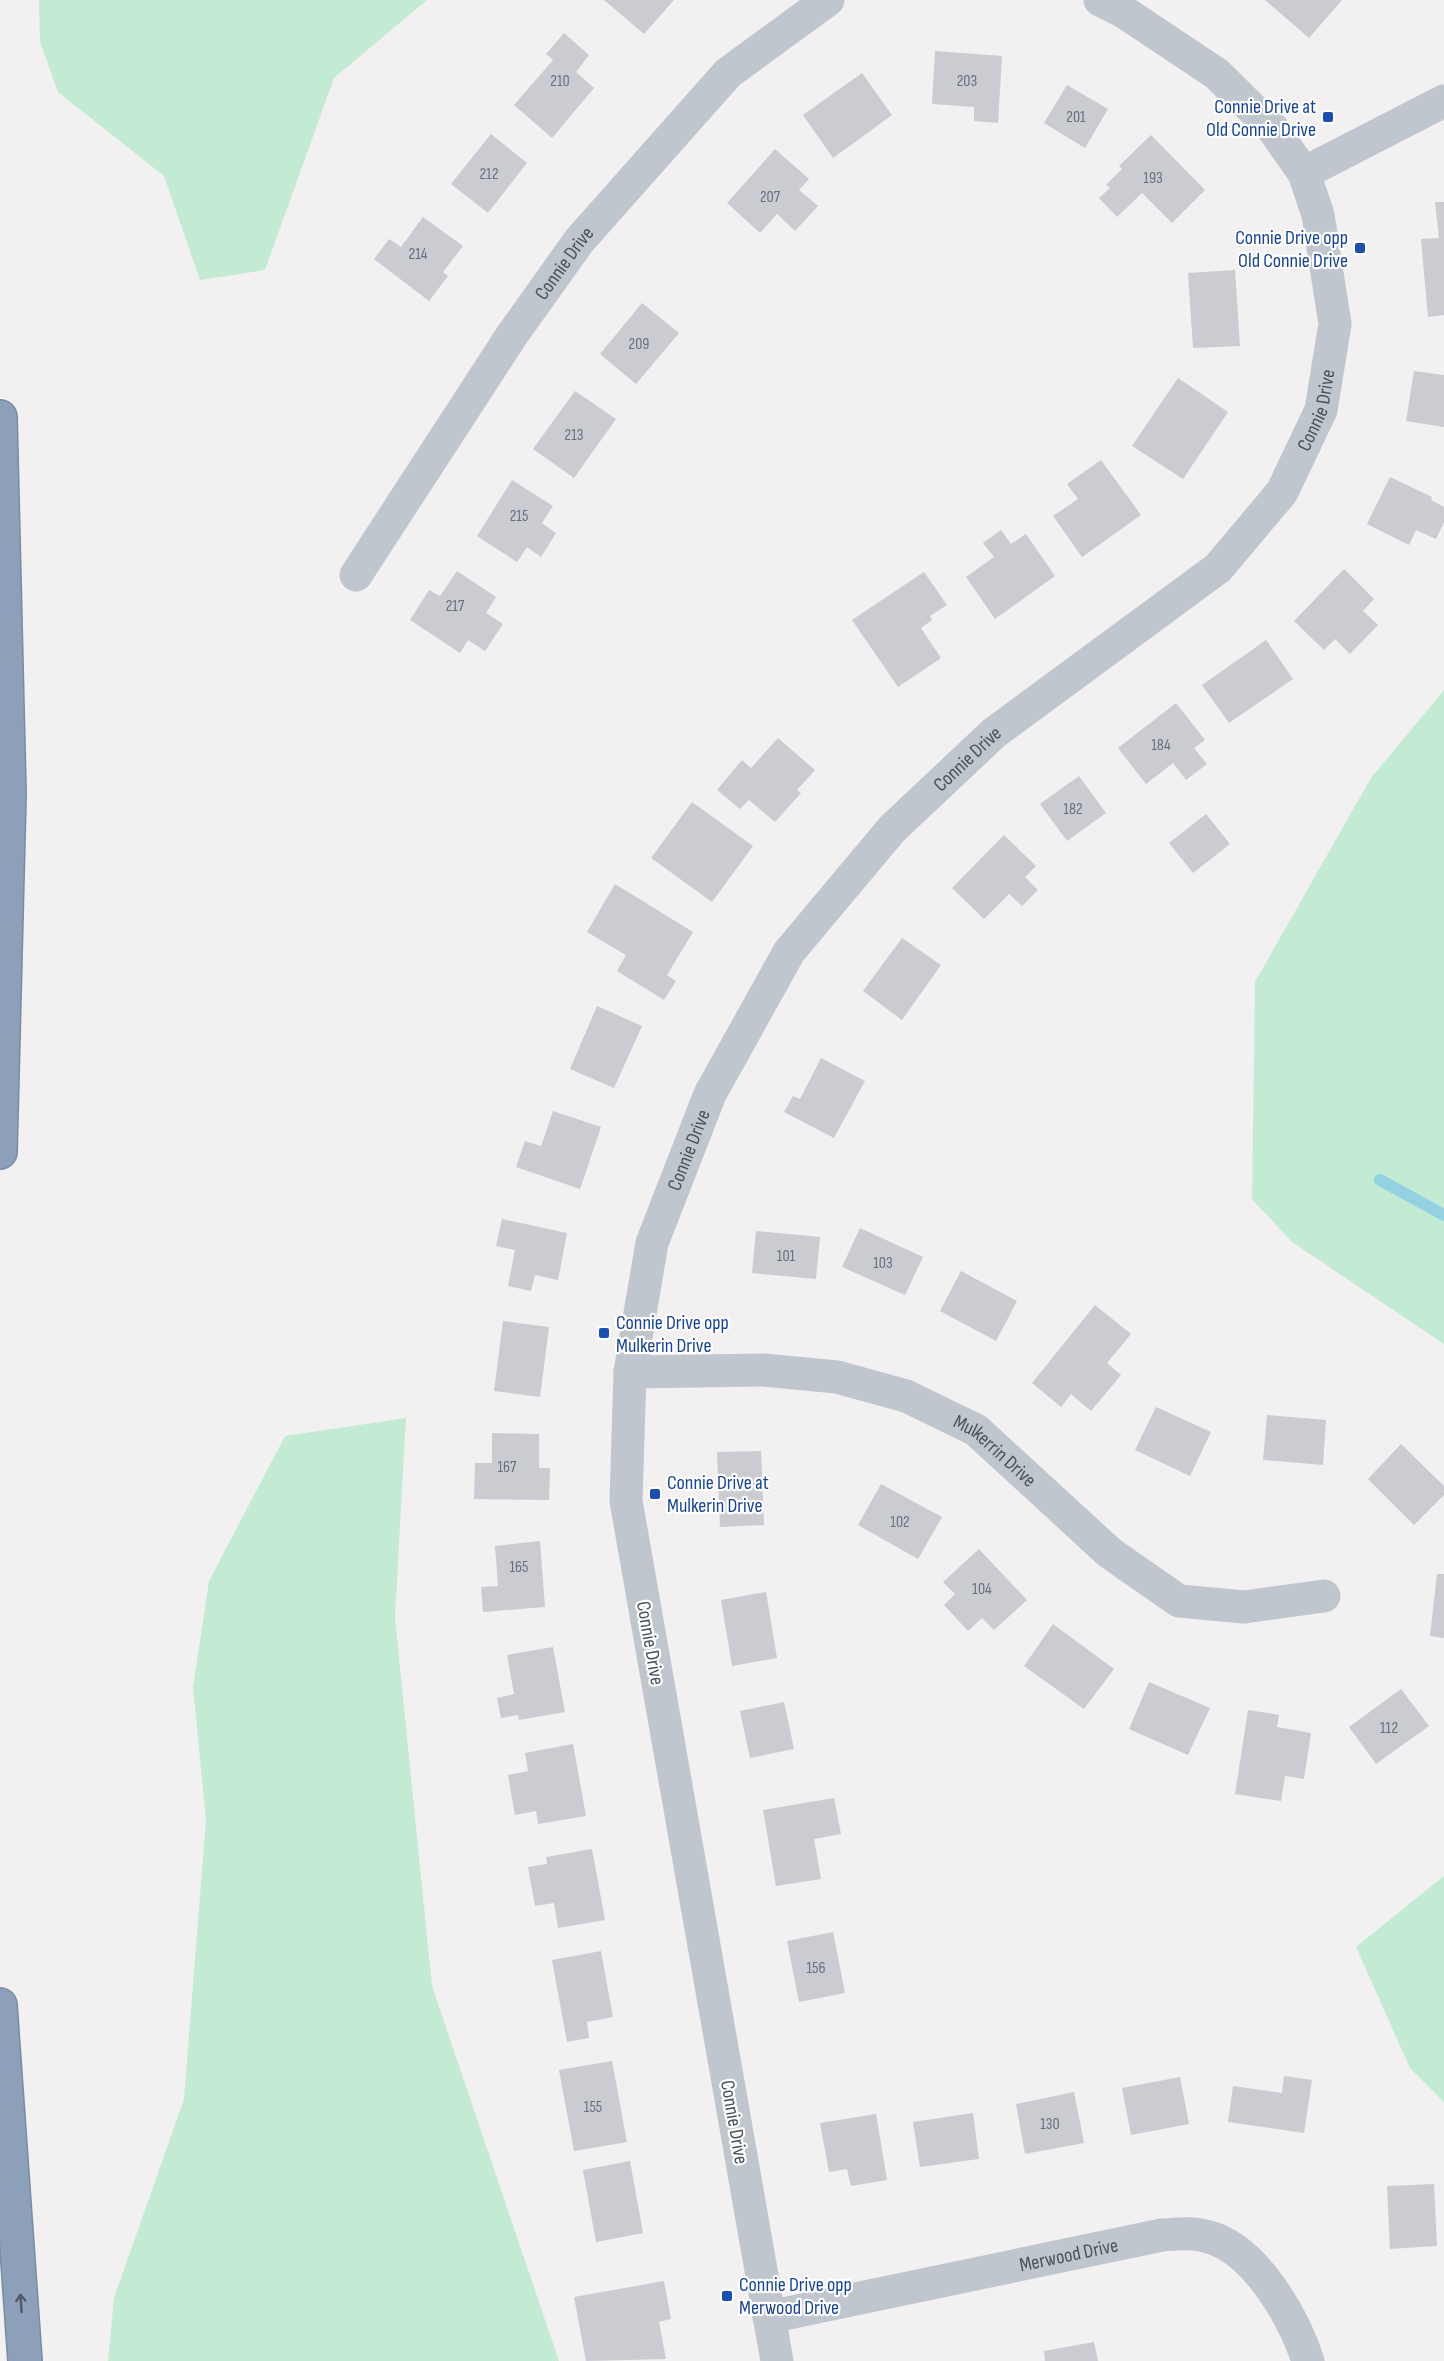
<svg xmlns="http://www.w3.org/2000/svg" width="1444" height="2361" font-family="'Sofia Sans Condensed',sans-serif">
<rect width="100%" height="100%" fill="#f2f0f0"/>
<g fill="#c3ebd3">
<polygon points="39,0 427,0 334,78 265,270 200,280 164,176 58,92 40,42"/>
<polygon points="1444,690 1444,1344 1292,1242 1252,1199 1255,982 1371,778"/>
<polygon points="406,1418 395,1617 432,1986 559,2361 108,2361 114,2298 184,2099 206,1820 193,1687 209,1581 285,1436"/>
<polygon points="1444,1876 1444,2102 1410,2068 1356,1947"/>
</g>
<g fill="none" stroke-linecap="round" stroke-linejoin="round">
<polyline stroke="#94d1e3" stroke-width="12" points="1380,1180 1444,1215"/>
</g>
<g fill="#caccd2">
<polygon points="604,0 674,0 644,34"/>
<polygon points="1265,0 1342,0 1309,38"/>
<polygon points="564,33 589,55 576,72 594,88 552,138 514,105 553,60 546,54"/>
<polygon points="935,51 1002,56 998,123 974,121 974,107 932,104"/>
<polygon points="862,73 892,115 833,158 803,115"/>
<polygon points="1067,85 1108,109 1085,148 1044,123"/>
<polygon points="491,134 527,163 488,213 451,184"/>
<polygon points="1151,135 1205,190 1172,223 1142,193 1117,217 1099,198 1110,188 1106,185 1122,169 1119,166"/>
<polygon points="775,149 809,179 799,190 818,206 795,231 777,214 760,233 727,203"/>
<polygon points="1435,202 1444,202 1444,315 1428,317 1421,239 1439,238"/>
<polygon points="423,217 463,246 443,272 448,276 429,301 374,259 389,239 401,247"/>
<polygon points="1235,270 1240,346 1193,348 1188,273"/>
<polygon points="642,303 679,333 636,384 600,354"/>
<polygon points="1414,371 1444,375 1444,427 1406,421"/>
<polygon points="1178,378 1228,412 1183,479 1132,446"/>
<polygon points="575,391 616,419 574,478 533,449"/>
<polygon points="1101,460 1141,515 1082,557 1053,516 1078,499 1067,484"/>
<polygon points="1390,477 1432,497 1431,500 1444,507 1444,522 1436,539 1416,530 1409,545 1367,524"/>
<polygon points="512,480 553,506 542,523 556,533 541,557 527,547 517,562 477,536"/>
<polygon points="1001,530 1011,544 1026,534 1055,576 995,619 966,577 994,557 983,543"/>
<polygon points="1344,569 1374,599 1363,611 1378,625 1350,654 1335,639 1324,650 1294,621"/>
<polygon points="457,571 496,597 486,613 503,624 485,651 468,640 460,653 410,620 429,590 440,596"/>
<polygon points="924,572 947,605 930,616 932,620 921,628 941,658 898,687 852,620"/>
<polygon points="1266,640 1293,679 1229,723 1202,685"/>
<polygon points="1176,703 1205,740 1194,748 1207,764 1186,780 1173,763 1146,784 1118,748"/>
<polygon points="778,738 815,770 797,790 801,793 775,822 749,800 740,809 717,790 742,760 751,768"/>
<polygon points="1079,776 1106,813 1067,841 1040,804"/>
<polygon points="692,802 753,846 712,902 651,858"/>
<polygon points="1206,814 1230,844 1193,873 1169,843"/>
<polygon points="1004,835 1036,866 1025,877 1038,890 1022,906 1009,894 984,919 952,888"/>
<polygon points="615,884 693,932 667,975 676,981 664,1000 617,971 626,955 587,932"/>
<polygon points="902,938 941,965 902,1020 863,991"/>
<polygon points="597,1006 642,1026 614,1088 570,1069"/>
<polygon points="821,1058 865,1081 834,1138 784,1112 793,1096 800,1099"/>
<polygon points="553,1111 601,1127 580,1189 516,1167 525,1141 541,1146"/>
<polygon points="502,1219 567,1233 558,1280 535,1275 531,1291 508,1286 515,1250 496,1246"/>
<polygon points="860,1228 923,1257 905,1295 842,1267"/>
<polygon points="756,1231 820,1237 816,1279 752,1273"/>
<polygon points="961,1271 1017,1301 996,1341 940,1311"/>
<polygon points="1095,1305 1131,1334 1107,1363 1121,1375 1091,1411 1071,1394 1061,1407 1032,1383"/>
<polygon points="503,1321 549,1327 540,1397 494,1391"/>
<polygon points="1156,1407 1211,1432 1190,1476 1135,1450"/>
<polygon points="1267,1415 1326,1420 1323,1465 1263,1460"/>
<polygon points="492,1433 539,1434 539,1468 550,1468 549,1500 474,1499 475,1463 492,1463"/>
<polygon points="1401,1444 1444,1486 1444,1495 1414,1525 1368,1479"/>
<polygon points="761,1451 764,1525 720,1527 717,1452"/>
<polygon points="881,1484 942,1517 918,1559 858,1525"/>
<polygon points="540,1541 545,1607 483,1612 481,1587 498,1586 495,1546"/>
<polygon points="979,1549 1027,1600 994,1630 982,1618 968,1631 944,1605 955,1594 943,1582"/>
<polygon points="1437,1574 1444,1574 1444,1638 1430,1636"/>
<polygon points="766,1592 777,1658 732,1666 721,1600"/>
<polygon points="1053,1624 1114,1669 1084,1709 1024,1666"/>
<polygon points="553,1647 565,1712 519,1720 518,1715 501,1718 497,1698 514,1694 507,1655"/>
<polygon points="1149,1682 1210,1708 1188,1755 1129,1729"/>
<polygon points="1401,1689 1429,1726 1376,1764 1349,1727"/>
<polygon points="784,1702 794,1749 750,1758 740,1711"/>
<polygon points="1248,1710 1279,1715 1277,1727 1311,1733 1304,1779 1285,1776 1281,1801 1235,1794"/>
<polygon points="573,1744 586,1816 538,1824 536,1811 515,1815 508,1775 528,1771 525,1753"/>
<polygon points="834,1798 841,1834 814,1839 821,1879 776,1886 763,1810"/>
<polygon points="592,1849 605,1920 558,1928 554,1903 535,1906 528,1867 547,1864 546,1857"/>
<polygon points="833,1932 845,1993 799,2002 787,1941"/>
<polygon points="601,1951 613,2017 587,2022 589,2038 567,2042 552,1960"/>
<polygon points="612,2061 627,2142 574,2151 559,2070"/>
<polygon points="1284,2076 1312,2080 1304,2133 1228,2122 1233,2086 1282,2093"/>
<polygon points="1180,2077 1189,2124 1131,2135 1122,2088"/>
<polygon points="1074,2092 1084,2143 1025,2154 1016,2104"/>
<polygon points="973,2113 979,2159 920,2167 913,2122"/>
<polygon points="876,2114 887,2180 851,2186 847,2169 829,2172 820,2123"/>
<polygon points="630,2161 643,2233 596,2242 583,2170"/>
<polygon points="1434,2184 1437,2246 1390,2249 1387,2186"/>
<polygon points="664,2281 671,2319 659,2322 666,2359 586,2361 574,2297"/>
<polygon points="1094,2342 1098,2361 1045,2361 1044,2351"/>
</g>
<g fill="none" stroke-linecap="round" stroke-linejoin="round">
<defs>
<g id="highway">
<polyline points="0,417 9,794 0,1152"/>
<polyline points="0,2005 25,2361"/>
</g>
</defs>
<use href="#highway" stroke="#788ca5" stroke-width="36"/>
<g stroke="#bfc6cd" stroke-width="33">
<polyline points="1304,173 1444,101"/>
<path id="s1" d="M356,575L512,335L579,241L728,73L828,0"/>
<path id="s2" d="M630,1372L764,1370L837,1377L906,1396L976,1430L1110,1553L1179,1601L1244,1607L1324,1596"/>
<path id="s3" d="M769,2317L1162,2235C1178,2234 1194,2232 1209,2237C1256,2250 1294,2318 1308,2361"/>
<path id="s4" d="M777,2361L626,1501L630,1372L652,1243L710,1094L789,952L892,829L994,733L1218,568L1282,492L1321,410L1335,324L1318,215L1304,173L1273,129L1217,74L1124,12L1100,0"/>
</g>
<use href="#highway" stroke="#8ca1b9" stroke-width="33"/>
</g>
<defs><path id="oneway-shaft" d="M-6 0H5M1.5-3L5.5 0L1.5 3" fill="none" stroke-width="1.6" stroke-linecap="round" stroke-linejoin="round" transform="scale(1.5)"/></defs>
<use stroke="#505a64" href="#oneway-shaft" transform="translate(21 2303) rotate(-94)"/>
<g fill="#1a4fb4" stroke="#fff" stroke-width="2">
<rect x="1322" y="111" width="12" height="12" rx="3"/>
<rect x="1354" y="242" width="12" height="12" rx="3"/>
<rect x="598" y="1327" width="12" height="12" rx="3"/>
<rect x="649" y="1488" width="12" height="12" rx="3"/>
<rect x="721" y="2290" width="12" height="12" rx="3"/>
</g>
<g text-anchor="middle" stroke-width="4.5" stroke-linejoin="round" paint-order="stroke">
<g font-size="16" fill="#697079">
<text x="560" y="86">210</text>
<text x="967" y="86">203</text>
<text x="1076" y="122">201</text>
<text x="489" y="179">212</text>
<text x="1153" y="183">193</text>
<text x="770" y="202">207</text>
<text x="418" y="259">214</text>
<text x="639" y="349">209</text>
<text x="574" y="440">213</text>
<text x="519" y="521">215</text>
<text x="455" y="611">217</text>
<text x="1161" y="750">184</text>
<text x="1073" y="814">182</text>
<text x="786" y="1261">101</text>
<text x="883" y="1268">103</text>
<text x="507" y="1472">167</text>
<text x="900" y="1527">102</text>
<text x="519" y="1572">165</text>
<text x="982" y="1594">104</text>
<text x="1389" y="1733">112</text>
<text x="816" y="1973">156</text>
<text x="593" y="2112">155</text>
<text x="1050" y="2129">130</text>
</g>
<g font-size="20" fill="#164399" stroke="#fff" text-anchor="start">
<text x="1316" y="113" text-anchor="end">Connie Drive at<tspan x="1316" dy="23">Old Connie Drive</tspan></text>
<text x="1348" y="244" text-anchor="end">Connie Drive opp<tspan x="1348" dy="23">Old Connie Drive</tspan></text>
<text x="616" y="1329">Connie Drive opp<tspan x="616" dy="23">Mulkerin Drive</tspan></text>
<text x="667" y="1489">Connie Drive at<tspan x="667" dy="23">Mulkerin Drive</tspan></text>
<text x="739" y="2291">Connie Drive opp<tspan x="739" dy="23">Merwood Drive</tspan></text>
</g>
<g font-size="20" fill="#49525b" stroke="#fff">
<text dy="7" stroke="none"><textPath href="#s1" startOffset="375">Connie Drive</textPath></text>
<text dy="7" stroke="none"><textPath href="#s4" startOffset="2223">Connie Drive</textPath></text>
<text dy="7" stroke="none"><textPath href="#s4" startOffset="1719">Connie Drive</textPath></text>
<text dy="7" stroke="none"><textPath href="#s4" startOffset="1233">Connie Drive</textPath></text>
<text dy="7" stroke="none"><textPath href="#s2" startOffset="384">Mulkerrin Drive</textPath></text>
<text transform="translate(651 1643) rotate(80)" y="7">Connie Drive</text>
<text transform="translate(735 2122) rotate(80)" y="7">Connie Drive</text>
<text dy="7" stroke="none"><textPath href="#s3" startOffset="306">Merwood Drive</textPath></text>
</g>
</g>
</svg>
